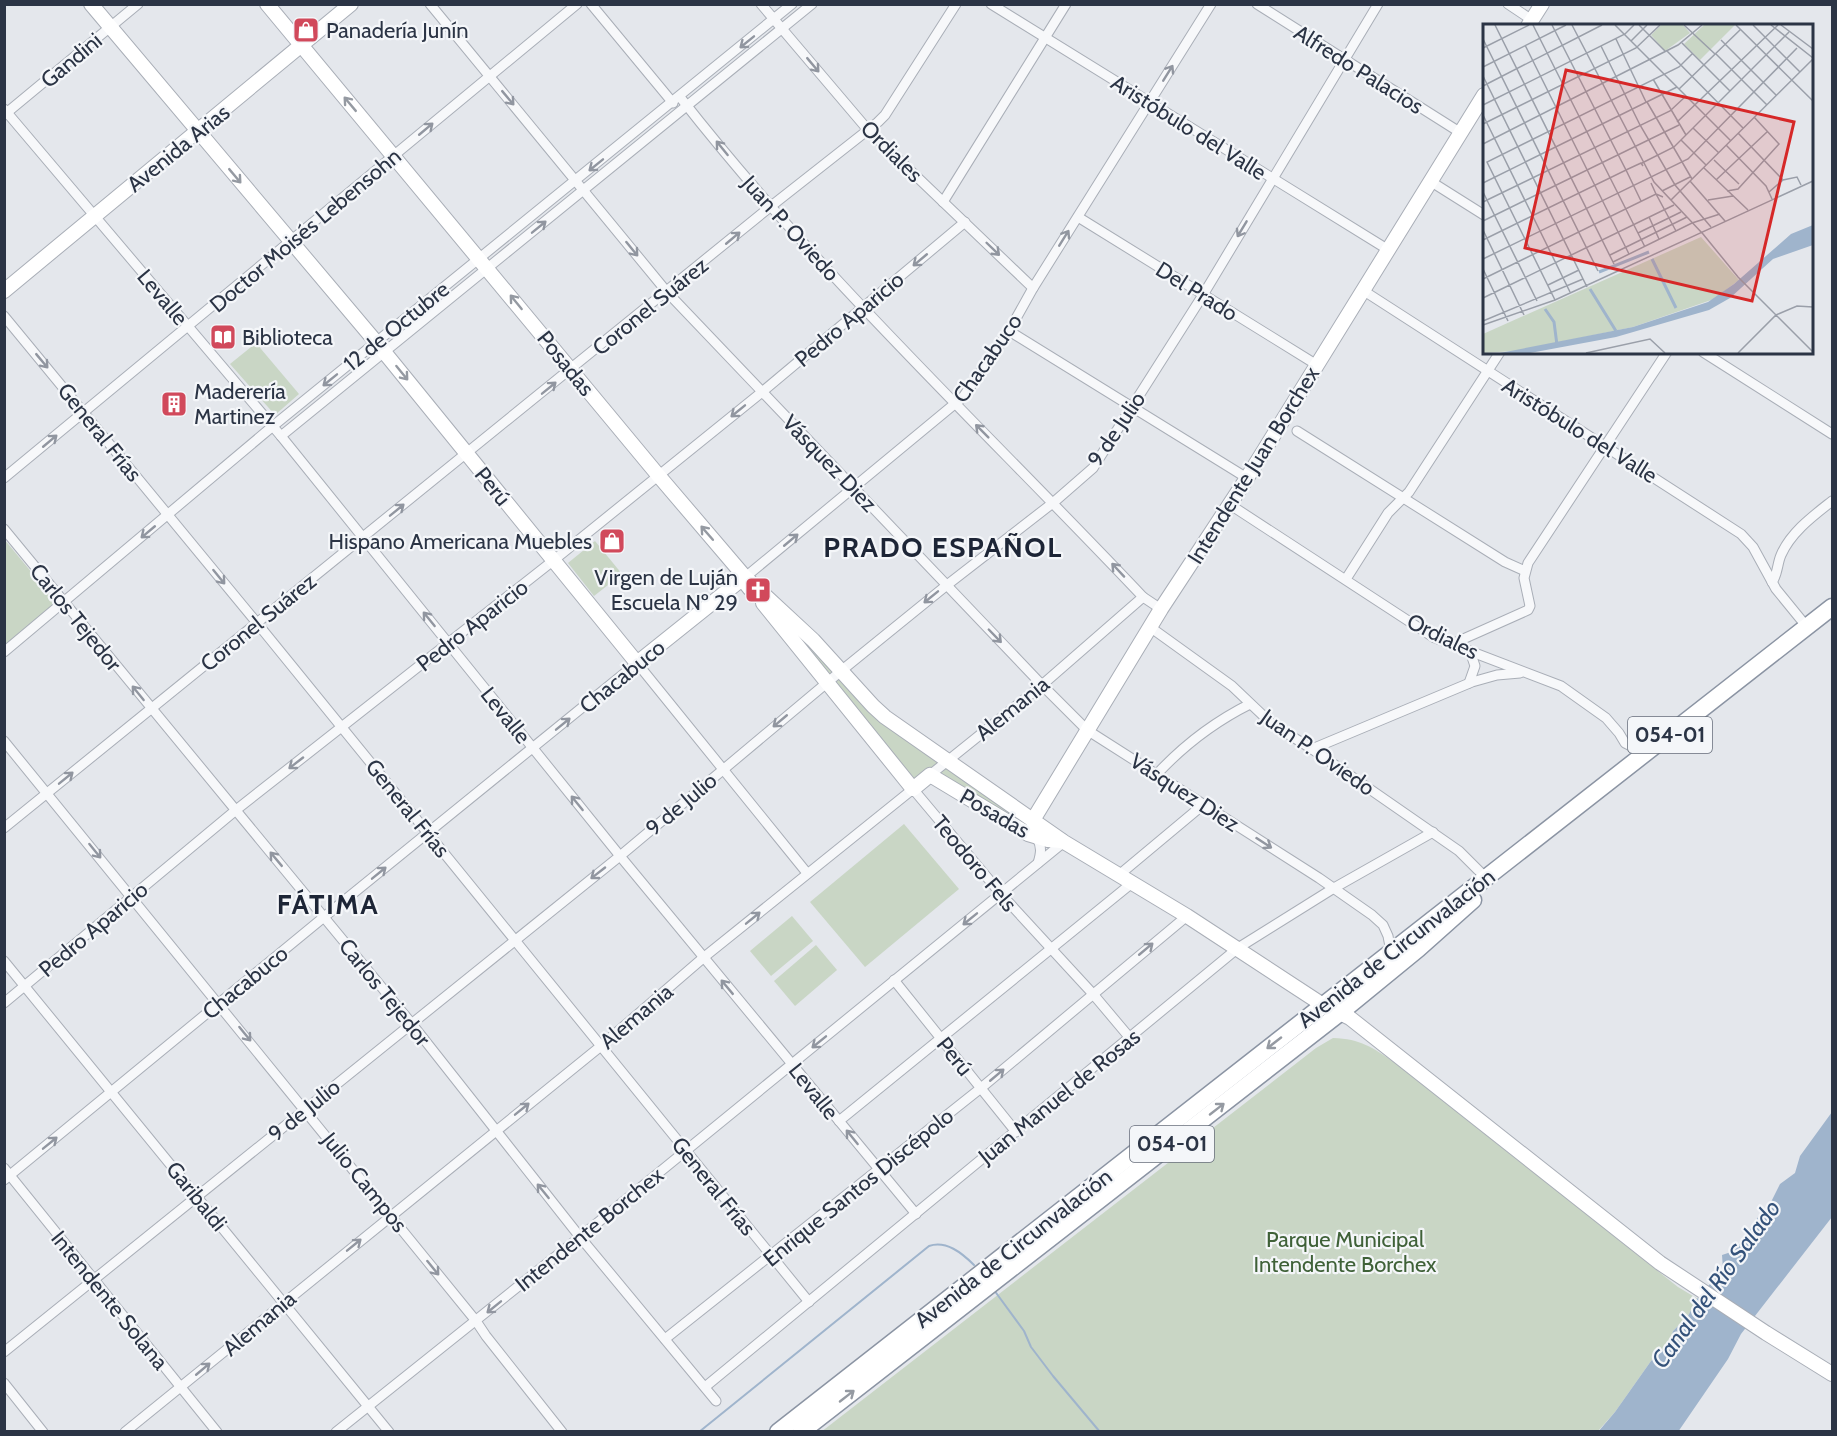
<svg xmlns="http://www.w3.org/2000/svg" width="1837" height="1436" font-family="Cabin,sans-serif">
<rect width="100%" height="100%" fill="#e4e7ec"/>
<g fill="#c9d6c5">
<polygon points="256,343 299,394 275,415 230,364"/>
<polygon points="4,539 57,603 4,646"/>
<polygon points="595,541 622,574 594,596 568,563"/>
<polygon points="762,594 885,717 1033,820 1037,838 930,775 913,789"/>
<polygon points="904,824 959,889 865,967 810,902"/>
<polygon points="792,916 813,941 771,976 750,951"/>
<polygon points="816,945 837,970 795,1006 774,981"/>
<path d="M1333,1038C1361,1039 1372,1047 1395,1063L1678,1287L1698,1299L1688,1316L1673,1331L1669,1345L1651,1361L1615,1412L1598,1431L821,1432L1316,1048Z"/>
</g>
<polygon fill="#9fb4cc" points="1832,1112 1832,1217 1741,1334 1728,1359 1680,1429 1678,1432 1598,1432 1615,1412 1651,1361 1669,1345 1673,1331 1688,1316 1697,1299 1723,1269 1722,1255 1731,1252 1742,1242 1760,1214 1766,1212 1780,1184 1795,1173 1800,1156"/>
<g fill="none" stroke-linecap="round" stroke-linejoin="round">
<g stroke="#9fb4cc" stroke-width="2">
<polyline points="994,1290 1024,1331 1031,1347 1053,1376 1100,1432"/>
<path d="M699,1432L929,1246C946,1240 962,1253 974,1265"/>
</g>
<defs>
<g id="street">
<polyline points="430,4 667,292 1042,685 1087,730 1319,878 1372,915 1383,925 1388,936 1391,952"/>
<polyline points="591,4 673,103"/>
<polyline points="761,4 868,130 1033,288"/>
<polyline points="991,4 1387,249"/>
<polyline points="1257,4 1461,133"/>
<polyline points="1508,4 1532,20"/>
<path d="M680,97C820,276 987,432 1143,597L1161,609"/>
<polyline points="4,109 281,436 620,856 916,1214"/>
<polyline points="4,115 138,4"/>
<polyline points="1430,181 1484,215"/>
<polyline points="943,202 1066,4"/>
<polyline points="1078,217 1317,365"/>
<polyline points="1364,291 1741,534 1753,547 1776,589 1807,627"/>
<polyline points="4,316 257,623 809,1302"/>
<polyline points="1009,331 1247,478"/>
<polyline points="1703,352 1832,434"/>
<polyline points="1297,431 1505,562 1525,571"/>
<polyline points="281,436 812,4"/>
<polyline points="4,478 577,4"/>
<polyline points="1229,504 1433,637 1561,686 1606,718 1619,733 1625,743 1635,748 1649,750"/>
<polyline points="4,529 412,1024 580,1237 716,1401"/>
<polyline points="743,579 963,397 1009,331 1033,288 1211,4"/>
<polyline points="1346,579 1388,513 1409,492 1500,352"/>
<path d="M1772,582C1778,574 1777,564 1781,555C1791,532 1813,516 1832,501"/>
<polyline points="1150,627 1232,686 1272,724 1312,749 1459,851 1485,877"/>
<polyline points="1452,644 1528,610 1530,606 1524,578 1528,563 1667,352"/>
<polyline points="4,652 273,426 792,4"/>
<polyline points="1469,683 1475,666 1470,651"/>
<polyline points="4,741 476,1321 486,1336 562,1432"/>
<polyline points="1312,749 1472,682 1497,675 1520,673"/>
<path d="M1157,774C1184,745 1214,722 1250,704"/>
<polyline points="930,775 1042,685 1143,597"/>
<polyline points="4,828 770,207 878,122 885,115 956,4"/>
<path d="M1037,838C1042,847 1041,853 1038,863"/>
<polyline points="1119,875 1204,804"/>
<polyline points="4,961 389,1432"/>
<polyline points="894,980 1016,1132"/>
<polyline points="4,1003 236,810 554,560 762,392 965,222"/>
<polyline points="839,1121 1132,883"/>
<polyline points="4,1168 217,1432"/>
<polyline points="4,1180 324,917 637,663 807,873"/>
<polyline points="665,1339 981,1088 1187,916"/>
<polyline points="4,1352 620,856 841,671 947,585 1054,502 1093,468 1203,295 1378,4"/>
<polyline points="4,1383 43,1432"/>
<polyline points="705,1387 1238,948 1334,888 1433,832"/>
<polyline points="125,1432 601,1046 703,958 913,789 1001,894 1093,994 1130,1038"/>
<polyline points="336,1432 580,1237 1064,842"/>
</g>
<g id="secondary">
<polyline points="91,4 376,342 637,663 742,579 750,589"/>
<polyline points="267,4 658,475 745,577 813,640 873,706 885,717 1064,842 1187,916 1323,1005 1350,1018 1660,1263 1766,1333 1832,1374"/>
<polyline points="1528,26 1542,4"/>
<polyline points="4,291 351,4"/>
<polyline points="763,603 913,789 930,775 1028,834 1048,840 1062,841"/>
<polyline points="1034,827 1033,820 1161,609 1247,478 1484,95"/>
</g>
<g id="highway">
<polyline points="778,1432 1832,607"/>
<polyline points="801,1432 1341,1012 1418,949 1473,900"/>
</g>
</defs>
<use href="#street" stroke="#a9aeb7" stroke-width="11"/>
<use href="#secondary" stroke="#a9aeb7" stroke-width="16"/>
<use href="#highway" stroke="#8b94a3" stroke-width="19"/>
<use href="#street" stroke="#f7f8fa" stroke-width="9"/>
<use href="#secondary" stroke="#fff" stroke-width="14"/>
<use href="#highway" stroke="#fff" stroke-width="16"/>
</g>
<defs><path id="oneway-shaft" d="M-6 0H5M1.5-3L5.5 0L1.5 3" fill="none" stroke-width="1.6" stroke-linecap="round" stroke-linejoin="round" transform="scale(1.5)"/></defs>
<g stroke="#9196a0">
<use href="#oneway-shaft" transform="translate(747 42) rotate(141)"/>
<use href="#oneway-shaft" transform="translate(813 65) rotate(50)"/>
<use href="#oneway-shaft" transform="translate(1168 73) rotate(-58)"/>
<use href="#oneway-shaft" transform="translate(508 98) rotate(50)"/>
<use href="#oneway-shaft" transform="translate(426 129) rotate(-40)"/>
<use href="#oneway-shaft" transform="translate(722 148) rotate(-129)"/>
<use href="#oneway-shaft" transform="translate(596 165) rotate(141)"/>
<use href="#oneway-shaft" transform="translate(539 227) rotate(-39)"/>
<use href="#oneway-shaft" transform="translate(1242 229) rotate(121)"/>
<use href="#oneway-shaft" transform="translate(733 238) rotate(-40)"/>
<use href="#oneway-shaft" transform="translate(1064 238) rotate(-58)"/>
<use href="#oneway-shaft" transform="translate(632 249) rotate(51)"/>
<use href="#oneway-shaft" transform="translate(993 249) rotate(44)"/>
<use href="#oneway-shaft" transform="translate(920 260) rotate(140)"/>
<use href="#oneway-shaft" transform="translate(42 361) rotate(50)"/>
<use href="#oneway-shaft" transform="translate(330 380) rotate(141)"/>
<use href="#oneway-shaft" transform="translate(549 388) rotate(-39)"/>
<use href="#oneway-shaft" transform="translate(738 411) rotate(141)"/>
<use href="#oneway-shaft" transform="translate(982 431) rotate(-135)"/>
<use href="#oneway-shaft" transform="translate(50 441) rotate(-40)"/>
<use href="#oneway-shaft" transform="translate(397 510) rotate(-39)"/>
<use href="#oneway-shaft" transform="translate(148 532) rotate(140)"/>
<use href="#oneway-shaft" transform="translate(791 540) rotate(-40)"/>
<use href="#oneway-shaft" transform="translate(1118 570) rotate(-133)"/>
<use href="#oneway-shaft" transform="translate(219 577) rotate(51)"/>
<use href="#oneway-shaft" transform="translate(931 597) rotate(141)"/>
<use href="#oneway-shaft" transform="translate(429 619) rotate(-129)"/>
<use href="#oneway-shaft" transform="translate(995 636) rotate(46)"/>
<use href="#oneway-shaft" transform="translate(138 693) rotate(-129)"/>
<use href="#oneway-shaft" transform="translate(780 721) rotate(140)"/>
<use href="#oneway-shaft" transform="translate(563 724) rotate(-39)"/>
<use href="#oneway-shaft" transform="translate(296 763) rotate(142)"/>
<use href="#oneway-shaft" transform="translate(66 778) rotate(-39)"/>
<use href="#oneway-shaft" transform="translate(577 803) rotate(-129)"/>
<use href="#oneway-shaft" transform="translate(1264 843) rotate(33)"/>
<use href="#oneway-shaft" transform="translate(95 851) rotate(51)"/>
<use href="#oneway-shaft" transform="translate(276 859) rotate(-130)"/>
<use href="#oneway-shaft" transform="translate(379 873) rotate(-39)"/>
<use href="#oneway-shaft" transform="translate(598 873) rotate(142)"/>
<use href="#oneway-shaft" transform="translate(753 918) rotate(-39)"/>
<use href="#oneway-shaft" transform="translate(970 919) rotate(141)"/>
<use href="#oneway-shaft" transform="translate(1146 949) rotate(-40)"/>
<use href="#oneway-shaft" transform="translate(727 987) rotate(-130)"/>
<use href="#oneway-shaft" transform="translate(245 1034) rotate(51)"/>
<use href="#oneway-shaft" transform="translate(819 1042) rotate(141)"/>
<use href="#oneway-shaft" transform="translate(997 1075) rotate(-40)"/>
<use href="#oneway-shaft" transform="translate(522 1109) rotate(-39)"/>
<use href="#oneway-shaft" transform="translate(852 1137) rotate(-129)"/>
<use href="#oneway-shaft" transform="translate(50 1143) rotate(-39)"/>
<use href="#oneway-shaft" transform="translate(543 1191) rotate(-129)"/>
<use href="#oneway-shaft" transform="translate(354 1245) rotate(-39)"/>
<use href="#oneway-shaft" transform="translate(433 1268) rotate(51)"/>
<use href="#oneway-shaft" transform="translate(494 1307) rotate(141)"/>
<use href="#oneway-shaft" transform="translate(203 1369) rotate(-40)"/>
</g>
<g stroke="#959aa2">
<use href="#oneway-shaft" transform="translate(350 104) rotate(-130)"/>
<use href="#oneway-shaft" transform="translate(235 176) rotate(50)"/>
<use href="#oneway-shaft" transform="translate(516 302) rotate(-129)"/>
<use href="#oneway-shaft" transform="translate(402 373) rotate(51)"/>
<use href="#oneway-shaft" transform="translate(707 533) rotate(-131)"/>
<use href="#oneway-shaft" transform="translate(1274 1043) rotate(142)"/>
<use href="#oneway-shaft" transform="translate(1217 1109) rotate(-38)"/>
<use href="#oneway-shaft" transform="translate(847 1396) rotate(-38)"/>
</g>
<defs>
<symbol id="shop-square" viewBox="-11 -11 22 22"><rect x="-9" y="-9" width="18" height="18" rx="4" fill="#d1495b" stroke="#f4f6f9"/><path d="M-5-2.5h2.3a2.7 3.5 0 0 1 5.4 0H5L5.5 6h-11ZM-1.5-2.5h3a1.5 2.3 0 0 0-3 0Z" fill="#fff"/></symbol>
<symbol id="library-square" viewBox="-11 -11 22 22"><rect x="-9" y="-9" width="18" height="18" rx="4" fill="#d1495b" stroke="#f4f6f9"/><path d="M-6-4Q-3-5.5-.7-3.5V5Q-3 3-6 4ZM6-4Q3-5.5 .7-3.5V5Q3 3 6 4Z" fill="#fff"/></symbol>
<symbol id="building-square" viewBox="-11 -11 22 22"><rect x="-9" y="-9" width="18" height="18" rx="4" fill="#d1495b" stroke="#f4f6f9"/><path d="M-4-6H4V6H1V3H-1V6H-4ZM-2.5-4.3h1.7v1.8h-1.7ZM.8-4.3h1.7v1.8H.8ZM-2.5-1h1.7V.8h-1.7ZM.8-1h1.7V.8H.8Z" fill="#fff"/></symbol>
<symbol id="church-square" viewBox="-11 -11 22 22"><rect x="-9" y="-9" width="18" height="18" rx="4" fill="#d1495b" stroke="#f4f6f9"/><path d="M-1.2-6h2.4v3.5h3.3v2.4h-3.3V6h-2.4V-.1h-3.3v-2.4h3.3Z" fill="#fff"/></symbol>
</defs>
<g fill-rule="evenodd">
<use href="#shop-square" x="291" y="15" width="30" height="30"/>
<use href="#library-square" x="208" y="322" width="30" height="30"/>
<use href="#building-square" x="159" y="389" width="30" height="30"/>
<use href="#shop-square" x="597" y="526" width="30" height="30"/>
<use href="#church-square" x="743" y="575" width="30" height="30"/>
</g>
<g text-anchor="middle" stroke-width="4.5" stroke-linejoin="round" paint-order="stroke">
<g fill="#f4f6f9" stroke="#676e7b" stroke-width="1.5">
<rect x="1628" y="717" width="84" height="36" rx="4.5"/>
<rect x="1130" y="1126" width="84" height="36" rx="4.5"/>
</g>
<g font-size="21" font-weight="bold" fill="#2b3445">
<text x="1670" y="742">054-01</text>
<text x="1172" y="1151">054-01</text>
</g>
<g font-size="22" fill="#2b3445" stroke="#f4f6f9" text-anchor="start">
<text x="326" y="38">Panadería Junín</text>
<text x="242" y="345">Biblioteca</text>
<text x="194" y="399">Maderería<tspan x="194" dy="25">Martinez</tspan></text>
<text x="592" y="549" text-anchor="end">Hispano Americana Muebles</text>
<text x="738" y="585" text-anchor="end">Virgen de Luján<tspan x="738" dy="25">Escuela Nº 29</tspan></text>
</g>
<g font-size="22" fill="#2b3445" stroke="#f4f6f9">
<text transform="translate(71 60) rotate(-40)" y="8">Gandini</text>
<text transform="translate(1359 69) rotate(32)" y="8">Alfredo Palacios</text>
<text transform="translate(1189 127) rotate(32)" y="8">Aristóbulo del Valle</text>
<text transform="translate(178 148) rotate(-39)" y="8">Avenida Arias</text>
<text transform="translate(892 151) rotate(45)" y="8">Ordiales</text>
<text transform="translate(791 228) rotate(48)" y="8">Juan P. Oviedo</text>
<text transform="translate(305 230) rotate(-40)" y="8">Doctor Moisés Lebensohn</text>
<text transform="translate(1197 291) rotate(32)" y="8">Del Prado</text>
<text transform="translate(163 297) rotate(50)" y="8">Levalle</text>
<text transform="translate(650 306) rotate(-39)" y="8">Coronel Suárez</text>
<text transform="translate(849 319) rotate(-40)" y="8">Pedro Aparicio</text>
<text transform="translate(396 326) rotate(-39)" y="8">12 de Octubre</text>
<text transform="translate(987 358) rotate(-55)" y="8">Chacabuco</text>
<text transform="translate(566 363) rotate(51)" y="8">Posadas</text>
<text transform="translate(1116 429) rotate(-56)" y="8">9 de Julio</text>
<text transform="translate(1580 430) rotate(32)" y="8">Aristóbulo del Valle</text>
<text transform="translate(100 432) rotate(51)" y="8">General Frías</text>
<text transform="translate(830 463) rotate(46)" y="8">Vásquez Diez</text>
<text transform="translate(1253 465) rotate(-58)" y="8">Intendente Juan Borchex</text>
<text transform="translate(493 486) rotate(51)" y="8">Perú</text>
<text transform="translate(76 617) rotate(51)" y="8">Carlos Tejedor</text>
<text transform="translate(258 622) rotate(-39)" y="8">Coronel Suárez</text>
<text transform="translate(472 625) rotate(-38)" y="8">Pedro Aparicio</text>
<text transform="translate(1443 636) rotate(26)" y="8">Ordiales</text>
<text transform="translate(622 676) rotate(-39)" y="8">Chacabuco</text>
<text transform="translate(1012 708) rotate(-39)" y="8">Alemania</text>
<text transform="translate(506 715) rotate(51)" y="8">Levalle</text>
<text transform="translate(1318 752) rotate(35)" y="8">Juan P. Oviedo</text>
<text transform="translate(1185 792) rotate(33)" y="8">Vásquez Diez</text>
<text transform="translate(681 804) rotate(-40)" y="8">9 de Julio</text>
<text transform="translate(408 808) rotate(51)" y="8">General Frías</text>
<text transform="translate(995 813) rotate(30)" y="8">Posadas</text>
<text transform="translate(975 863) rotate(50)" y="8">Teodoro Fels</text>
<text transform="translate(93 929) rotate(-40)" y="8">Pedro Aparicio</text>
<text transform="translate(1396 948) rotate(-38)" y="8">Avenida de Circunvalación</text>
<text transform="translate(245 982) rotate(-39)" y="8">Chacabuco</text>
<text transform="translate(385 992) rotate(51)" y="8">Carlos Tejedor</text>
<text transform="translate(636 1016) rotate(-40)" y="8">Alemania</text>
<text transform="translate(955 1056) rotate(51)" y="8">Perú</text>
<text transform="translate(814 1091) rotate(51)" y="8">Levalle</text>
<text transform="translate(1059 1096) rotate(-39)" y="8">Juan Manuel de Rosas</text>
<text transform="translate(304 1110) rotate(-39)" y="8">9 de Julio</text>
<text transform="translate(365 1182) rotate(51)" y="8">Julio Campos</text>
<text transform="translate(714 1186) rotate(51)" y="8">General Frías</text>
<text transform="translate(858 1187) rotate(-39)" y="8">Enrique Santos Discépolo</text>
<text transform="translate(197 1196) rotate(51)" y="8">Garibaldi</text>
<text transform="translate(589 1229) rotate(-39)" y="8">Intendente Borchex</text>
<text transform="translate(1013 1248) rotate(-38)" y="8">Avenida de Circunvalación</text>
<text transform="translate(110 1300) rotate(51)" y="8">Intendente Solana</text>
<text transform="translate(259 1323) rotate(-40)" y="8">Alemania</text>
</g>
<g font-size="22" fill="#3f6138" stroke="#f4f6f9">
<text x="1345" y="1247">Parque Municipal<tspan x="1345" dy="25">Intendente Borchex</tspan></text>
</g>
<g font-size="24" font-style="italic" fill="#34527a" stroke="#f4f6f9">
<text transform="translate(1716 1284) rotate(-54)" y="8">Canal del Río Salado</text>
</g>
<g font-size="28" font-weight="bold" letter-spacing="1.5" fill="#1d2536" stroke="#f4f6f9">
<text x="943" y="557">PRADO ESPAÑOL</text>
<text x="328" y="914">FÁTIMA</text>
</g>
</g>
<g transform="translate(1483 24)">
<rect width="330" height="330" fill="#e4e7ec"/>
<path d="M178,1H200L207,9L182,27L168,11ZM221,1H252L217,36L201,20ZM218,213L256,256L231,275L150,303L32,327L0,329V310Z" fill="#c9d6c5"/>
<path d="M330,201V221L290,235L247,274L226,286L133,313L47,329H17L150,303L225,278L251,260L308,210Z" fill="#9fb4cc"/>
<path fill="none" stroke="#9fb4cc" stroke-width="3" d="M169,235L193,284M116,248L166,228M107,265L133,307M62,285L71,298L74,321"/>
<path fill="none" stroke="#9a9fa9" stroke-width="1.5" d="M12,1L131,240M50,1L162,223M69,1L143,146L158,139L160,142M89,1L171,158L220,210M132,1L167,36M156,1L182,27M201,1L232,30M253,1L330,77M270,1L317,48M288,1L330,34M298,1L330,25M0,15L115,247M133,15L163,78M238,16L293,71M148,17L164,1M199,19L247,67M42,21L146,230M118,22L157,101L192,161L228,203M0,24L46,1M184,27L260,104M233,30L284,81M167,36L248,117M0,43L83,1M0,52L104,263M170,55L203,111M0,62L119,1M196,65L258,5M164,78L209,155M0,81L142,10L151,1M0,91L87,268M194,98L295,1M0,100L153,24L177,1M210,104L236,129M255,109L300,156M198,116L223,141M0,120L195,21L219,1M243,121L283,162L289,175M231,136L256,160M159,139L191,123L306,8M221,144L265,186M233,156L285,107M207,157L242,197M0,159L194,63M168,159L173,170L180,173M179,167L207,153M244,167L255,165L296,120L271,93M0,168L54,277M286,168L300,156L314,153L318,161M188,176L330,35M225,176L250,172M0,178L187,87L203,72M166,193L176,215M0,197L196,101M0,206L41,291M155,209L198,188M220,210L255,253L330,328M0,216L143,146L158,177M127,231L204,193M0,235L205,135L314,24M130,238L209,199L237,190M0,245L25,297M0,255L173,170L193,207M65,261L96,246M0,274L191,181M72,276L4,138L196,43L209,30M0,297L100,255M0,301L72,276L330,157M103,329L167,315L182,329M255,329L293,291L314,282L330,283"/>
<path fill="#d62828" fill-opacity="0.15" stroke="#d62828" stroke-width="3" d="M83,46L311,98L269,277L42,224Z"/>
<rect width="330" height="330" fill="none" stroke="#2b3445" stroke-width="3"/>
</g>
<rect width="1837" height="1436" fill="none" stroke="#2b3445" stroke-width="12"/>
</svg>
